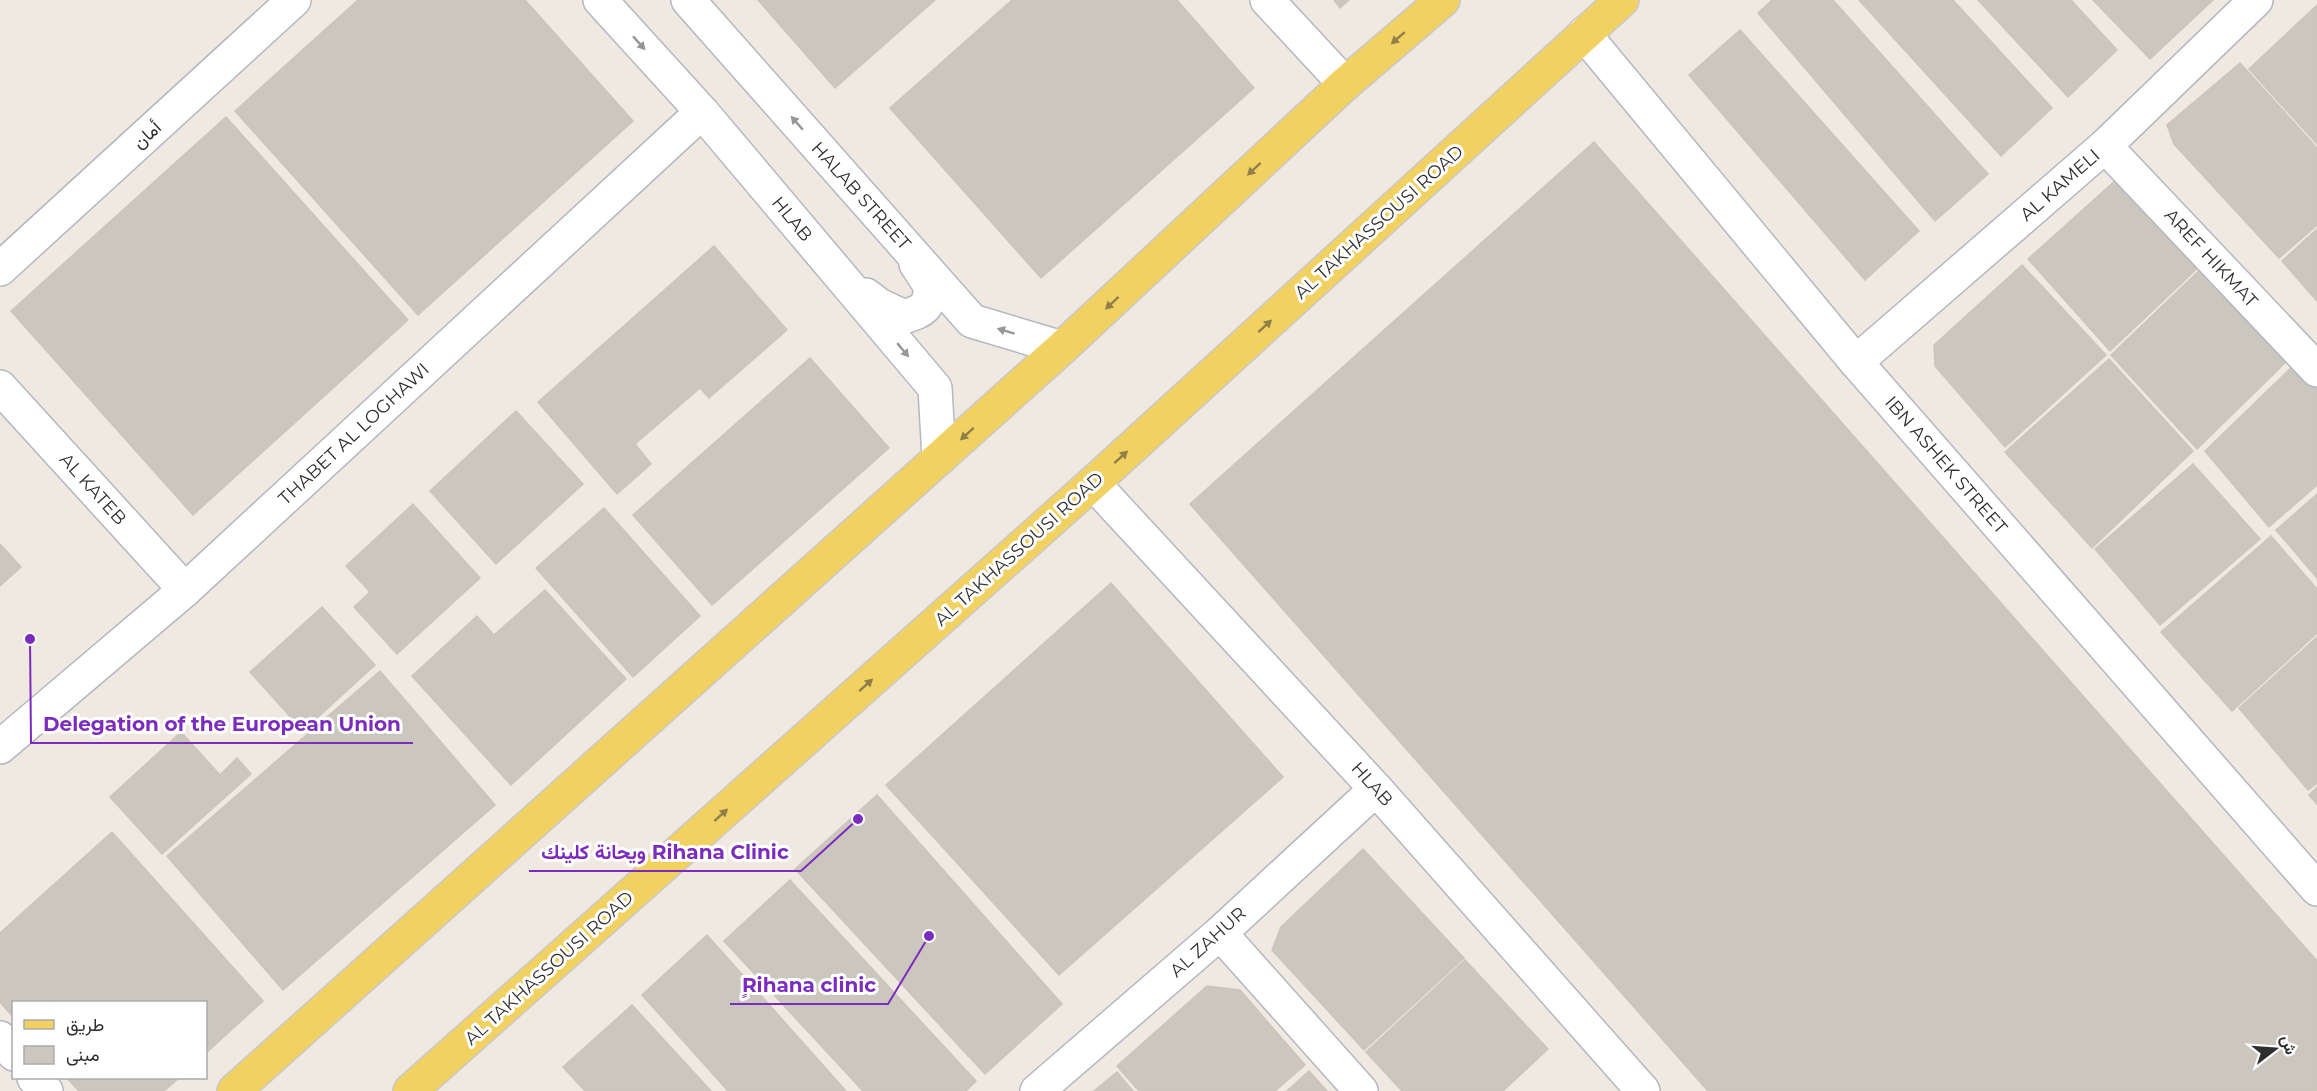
<svg xmlns="http://www.w3.org/2000/svg" width="2317" height="1091" font-family="Montserrat,Vazirmatn,sans-serif">
<rect width="100%" height="100%" fill="#efe9e1"/>
<g fill="#cbc7bf" stroke="#cbc5ba" stroke-width="1.5">
<polygon points="358,0 525,0 633,121 418,315 235,111"/>
<polygon points="758,0 935,0 835,88"/>
<polygon points="1012,0 1177,0 1254,88 1041,278 890,108"/>
<polygon points="1334,0 1349,0 1340,8"/>
<polygon points="1772,0 1833,0 1988,174 1935,221 1758,13"/>
<polygon points="1859,0 1953,0 2052,108 2001,156"/>
<polygon points="1978,0 2071,0 2117,50 2068,97"/>
<polygon points="2093,0 2213,0 2150,59"/>
<polygon points="2317,5 2317,144 2249,69"/>
<polygon points="1740,30 1919,231 1865,280 1689,75"/>
<polygon points="2240,63 2317,148 2317,225 2279,258 2174,144 2167,125"/>
<polygon points="226,117 408,320 193,515 11,311"/>
<polygon points="1594,142 2317,961 2317,1091 1708,1091 1190,504"/>
<polygon points="2117,179 2205,261 2110,351 2028,259"/>
<polygon points="2317,229 2317,301 2282,261"/>
<polygon points="714,246 787,330 709,398 700,388 635,444 651,464 617,494 538,402"/>
<polygon points="2207,263 2291,357 2197,449 2111,355"/>
<polygon points="2022,265 2106,355 2005,447 1935,366 1934,345"/>
<polygon points="810,358 889,448 712,605 633,515"/>
<polygon points="2109,359 2193,451 2092,548 2005,452"/>
<polygon points="2297,362 2317,384 2317,485 2269,527 2205,451"/>
<polygon points="516,411 583,484 496,564 430,491"/>
<polygon points="2193,464 2260,539 2160,625 2095,549"/>
<polygon points="2317,494 2317,578 2276,530"/>
<polygon points="413,504 480,578 397,654 354,607 370,592 346,566"/>
<polygon points="604,508 700,616 633,677 536,568"/>
<polygon points="2271,536 2317,589 2317,633 2232,711 2161,632"/>
<polygon points="0,544 21,567 0,586"/>
<polygon points="1111,583 1283,777 1059,975 886,785"/>
<polygon points="545,590 626,679 511,785 412,676 477,616 494,635"/>
<polygon points="322,607 375,665 303,731 250,672"/>
<polygon points="2317,637 2317,783 2308,790 2239,708"/>
<polygon points="380,671 495,805 283,990 167,856"/>
<polygon points="181,732 220,775 237,758 251,774 162,854 110,797"/>
<polygon points="2317,787 2317,804 2309,795"/>
<polygon points="877,795 1062,1004 985,1074 795,869"/>
<polygon points="112,832 263,1001 206,1053 206,1002 14,1002 14,1018 0,1002 0,933"/>
<polygon points="1363,849 1464,958 1364,1050 1272,950 1281,927"/>
<polygon points="790,880 976,1081 966,1091 863,1091 724,941"/>
<polygon points="707,935 846,1091 728,1091 642,995"/>
<polygon points="1465,960 1548,1049 1503,1091 1402,1091 1366,1052"/>
<polygon points="1207,986 1240,990 1305,1065 1275,1091 1139,1091 1117,1066"/>
<polygon points="632,1005 711,1091 585,1091 563,1067"/>
<polygon points="1309,1071 1327,1091 1287,1091"/>
<polygon points="1117,1072 1133,1091 1094,1091"/>
<polygon points="67,1078 179,1078 164,1091 79,1091"/>
</g>
<g fill="none" stroke-linecap="round" stroke-linejoin="round">
<defs>
<g id="minor">
<polyline points="1267,0 1345,84"/>
<polyline points="1584,34 1856,362 2317,889"/>
<polyline points="2105,146 2317,370"/>
<polyline points="0,269 294,0"/>
<polyline points="1856,362 2105,146 2256,0"/>
<polyline points="0,387 185,590"/>
<polyline points="1093,483 1376,789 1643,1091"/>
<polyline points="0,747 185,590 702,112"/>
<polyline points="1220,933 1361,1091"/>
<polyline points="0,1038 14,1054"/>
<polyline points="34,1078 46,1091"/>
<polyline points="1037,1091 1220,933 1376,789"/>
</g>
<g id="tertiary">
<polyline points="600,0 702,112 935,388 939,458"/>
<polyline points="688,0 972,321 1062,348"/>
<path d="M866,295L879,305L904,317C924,310 928,309 931,287L916,264"/>
</g>
<g id="primary">
<polyline points="234,1091 1062,348 1345,84 1443,0"/>
<polyline points="410,1091 1093,483 1622,0"/>
</g>
</defs>
<use href="#minor" stroke="#b4b7c1" stroke-width="36"/>
<use href="#tertiary" stroke="#b4b7c1" stroke-width="36"/>
<use href="#primary" stroke="#c9c9c9" stroke-width="36"/>
<use href="#minor" stroke="#fff" stroke-width="33"/>
<use href="#tertiary" stroke="#fff" stroke-width="33"/>
<use href="#primary" stroke="#f2d163" stroke-width="33"/>
</g>
<defs><path id="oneway-solid" d="M-6-.8H1V-3.2L6.5 0L1 3.2V.8H-6Z" transform="scale(1.5)"/></defs>
<g fill="#908048">
<use href="#oneway-solid" transform="translate(1398 38) rotate(139)"/>
<use href="#oneway-solid" transform="translate(1254 169) rotate(137)"/>
<use href="#oneway-solid" transform="translate(1112 303) rotate(137)"/>
<use href="#oneway-solid" transform="translate(1265 326) rotate(-42)"/>
<use href="#oneway-solid" transform="translate(967 434) rotate(138)"/>
<use href="#oneway-solid" transform="translate(1121 457) rotate(-42)"/>
<use href="#oneway-solid" transform="translate(866 685) rotate(-42)"/>
<use href="#oneway-solid" transform="translate(721 815) rotate(-42)"/>
</g>
<g fill="#969696">
<use href="#oneway-solid" transform="translate(639 43) rotate(48)"/>
<use href="#oneway-solid" transform="translate(797 123) rotate(-131)"/>
<use href="#oneway-solid" transform="translate(1006 331) rotate(-163)"/>
<use href="#oneway-solid" transform="translate(903 350) rotate(50)"/>
</g>
<g text-anchor="middle" stroke-width="6" stroke-linejoin="round" paint-order="stroke">
<g font-size="18" fill="#2e2e2e" stroke="#fff">
<text transform="translate(147 135) rotate(-42)" y="6">أمان</text>
<text transform="translate(2060 185) rotate(-41)" y="6">AL KAMELI</text>
<text transform="translate(861 196) rotate(48)" y="6">HALAB STREET</text>
<text transform="translate(792 219) rotate(50)" y="6">HLAB</text>
<text transform="translate(1379 222) rotate(-42)" y="6">AL TAKHASSOUSI ROAD</text>
<text transform="translate(2211 258) rotate(47)" y="6">AREF HIKMAT</text>
<text transform="translate(354 434) rotate(-43)" y="6">THABET AL LOGHAWI</text>
<text transform="translate(1946 465) rotate(49)" y="6">IBN ASHEK STREET</text>
<text transform="translate(93 489) rotate(48)" y="6">AL KATEB</text>
<text transform="translate(1019 549) rotate(-42)" y="6">AL TAKHASSOUSI ROAD</text>
<text transform="translate(1372 784) rotate(48)" y="6">HLAB</text>
<text transform="translate(1208 942) rotate(-42)" y="6">AL ZAHUR</text>
<text transform="translate(549 968) rotate(-42)" y="6">AL TAKHASSOUSI ROAD</text>
</g>
</g>
<path fill="none" stroke="#7b2cbf" stroke-width="2" d="M30 639L31 743H413M858 819L801 871H529M929 936L888 1004H730"/>
<g fill="#7b2cbf" stroke="#fff" stroke-width="2">
<circle cx="30" cy="639" r="6"/>
<circle cx="858" cy="819" r="6"/>
<circle cx="929" cy="936" r="6"/>
</g>
<g font-size="20" text-anchor="middle" font-weight="bold" fill="#7b2cbf" stroke="#fff" stroke-width="6" stroke-linejoin="round" paint-order="stroke">
<text x="222" y="731">Delegation of the European Union</text>
<text x="665" y="859">ويحانة كلينك Rihana Clinic</text>
<text x="809" y="992">ٍRihana clinic</text>
</g>
<rect x="12" y="1001" width="195" height="78" fill="#ffffff" stroke="#ababab" stroke-width="1.5"/>
<rect x="24" y="1020" width="30" height="9" fill="#f2d163" stroke="#ababab" stroke-width="1.5"/>
<text x="66" y="1031" font-size="18" fill="#2e2e2e">طريق</text>
<rect x="24" y="1046" width="30" height="18" fill="#cbc7bf" stroke="#ababab" stroke-width="1.5"/>
<text x="66" y="1061" font-size="18" fill="#2e2e2e">مبنى</text>
<g transform="translate(2275 1049) rotate(73)" stroke="#ffffff" stroke-width="4.5" paint-order="stroke">
<path d="M0-4.5L10 22L0 15L-10 22Z" fill="#2e2e2e"/>
<text y="-9" font-size="16" font-weight="bold" text-anchor="middle" fill="#2e2e2e">ش</text>
</g>
</svg>
